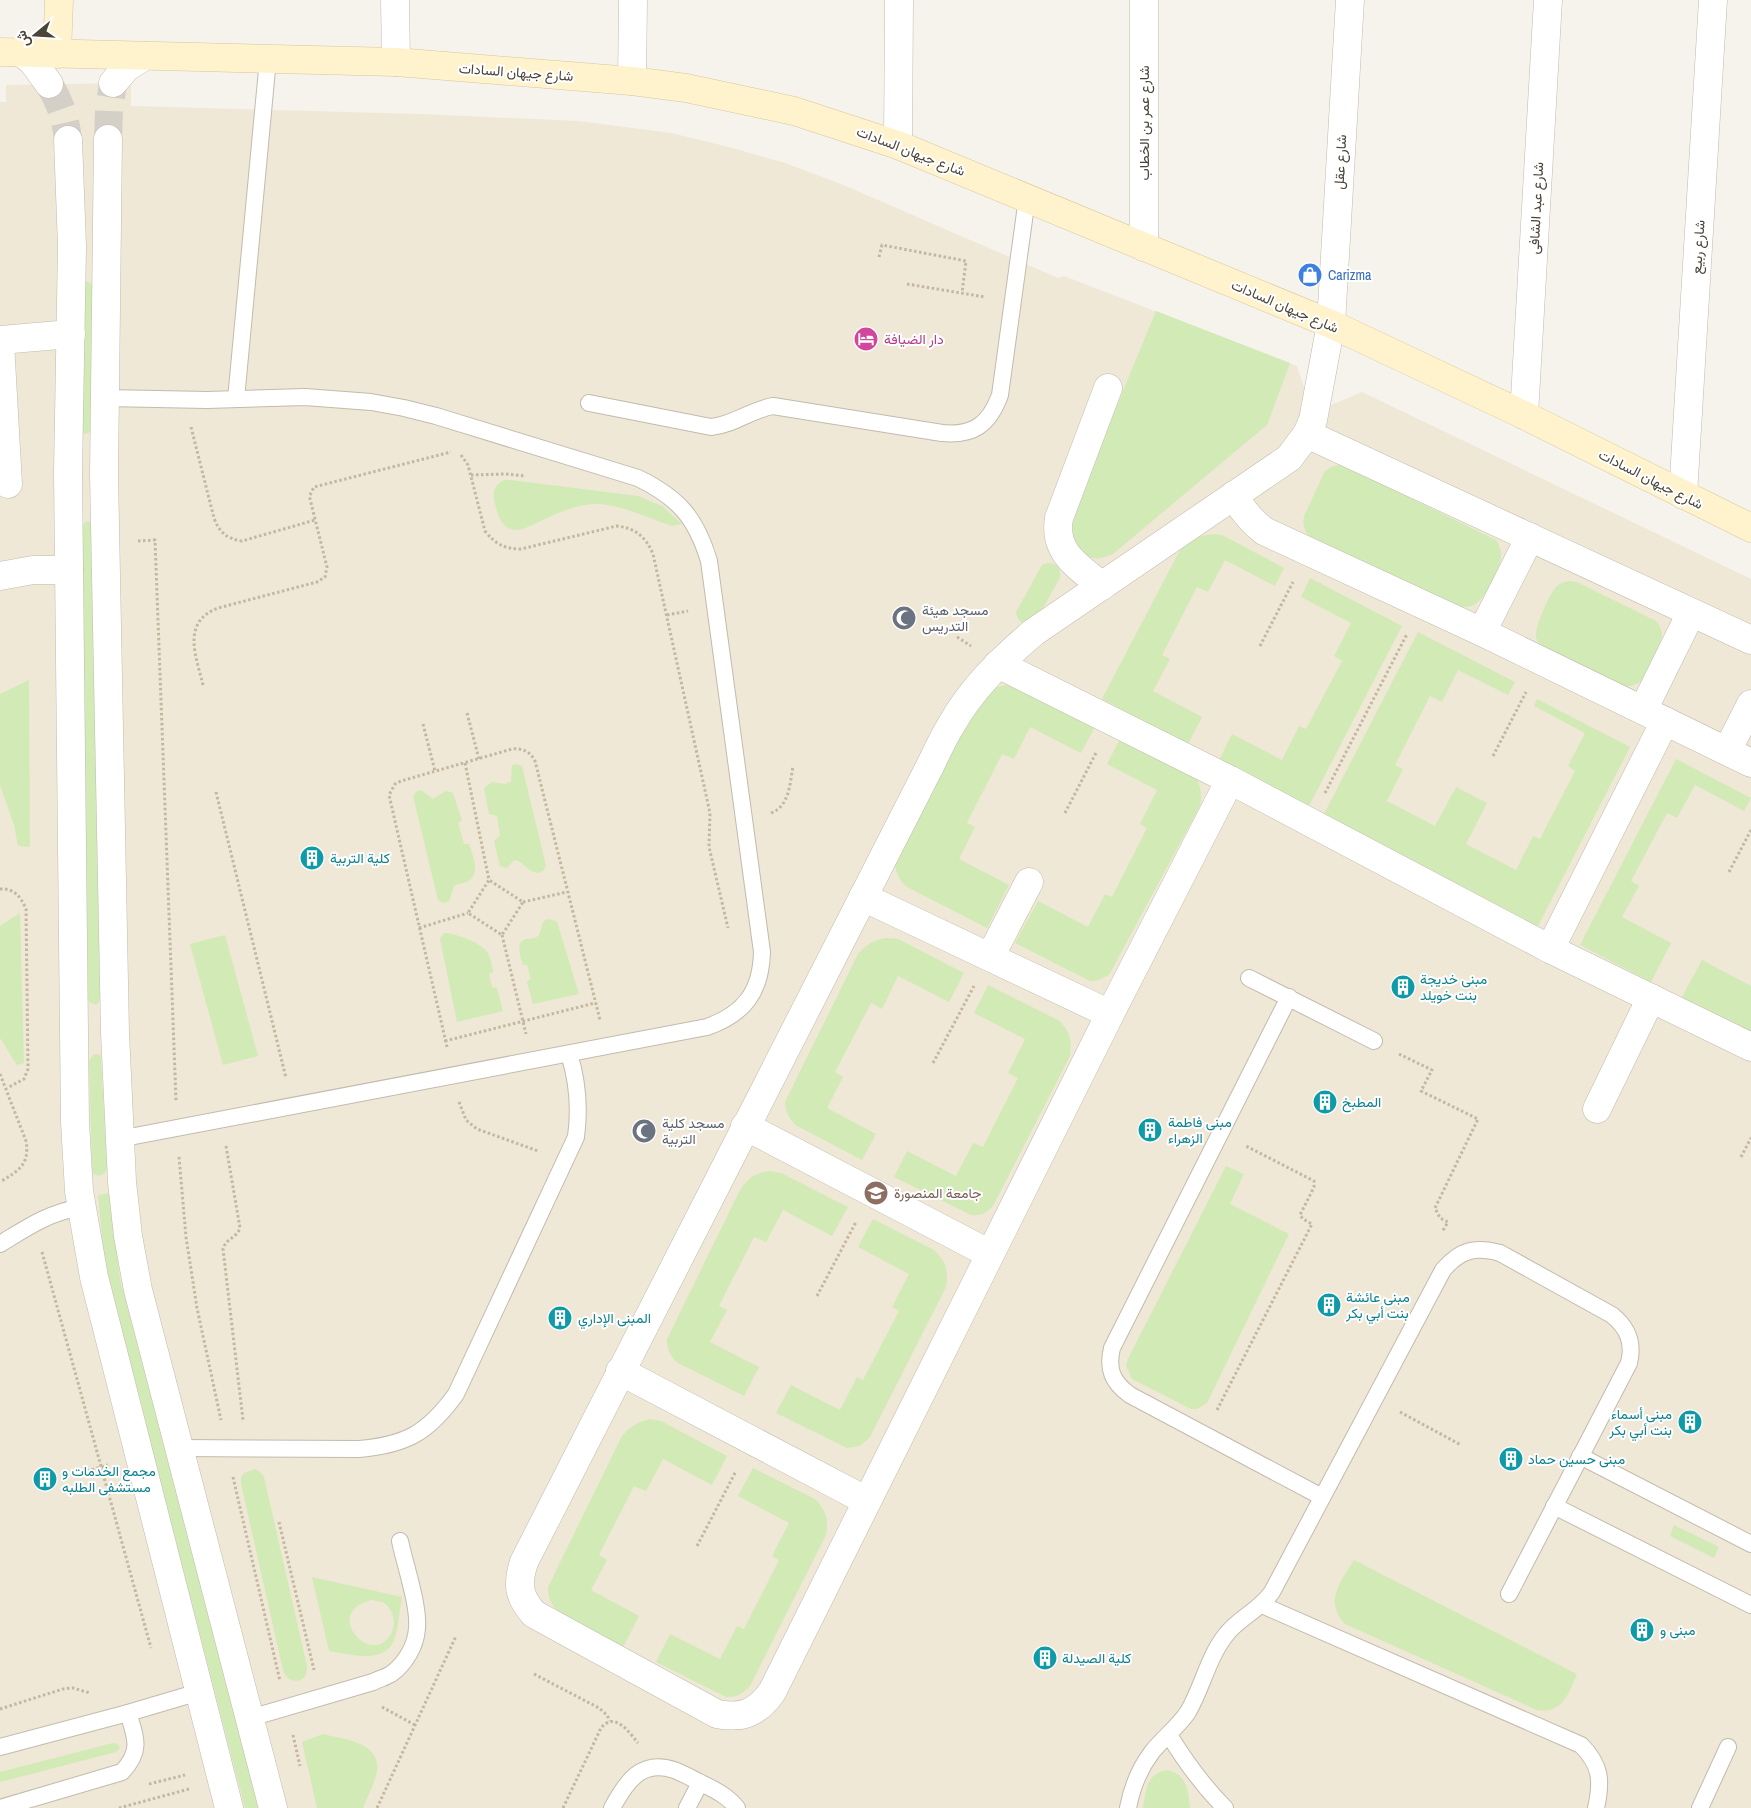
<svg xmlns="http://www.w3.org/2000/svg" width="1751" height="1808" font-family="'Archivo Narrow',Vazirmatn,sans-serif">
<rect width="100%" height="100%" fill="#f6f3ec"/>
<polygon fill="#efe8d6" points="131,83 131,106 420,114 579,121 671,133 729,147 785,163 841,184 1058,278 1064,276 1297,366 1306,393 1324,408 1362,392 1751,579 1751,1808 0,1808 0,102 6,102 6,85"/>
<g fill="#d2eab5" fill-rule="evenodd">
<polygon points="87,281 92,285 92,428 90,432 86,434 81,432 84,282"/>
<path d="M1156,311L1290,363L1267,425L1113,554C1097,561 1088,560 1075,549L1070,519Z"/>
<path d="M1338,465L1345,466L1496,540C1499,545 1501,549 1501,555C1502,566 1484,600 1474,605C1467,608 1461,607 1455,606L1312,539C1305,532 1302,526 1304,516L1325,471L1331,467Z"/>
<path d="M504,480H511L638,496L662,506L682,524L672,526C651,519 617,503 595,504C571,504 545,520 523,529C506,533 500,522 496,508C493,496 491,487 504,480Z"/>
<polygon points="89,521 92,526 100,998 99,1002 96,1005 89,1002 88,998 82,527 85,522"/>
<polygon points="1213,534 1222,535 1284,568 1275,586 1225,560 1208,592 1197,587 1162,655 1170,659 1153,691 1202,717 1188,744 1102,699 1180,550 1195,537"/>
<path d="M1048,563C1057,563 1061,568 1060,578L1036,620L1026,625C1020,622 1017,619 1016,612L1042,565Z"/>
<polygon points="1310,578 1402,626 1309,806 1219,760 1232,734 1282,760 1299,726 1306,729 1342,661 1334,656 1351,623 1301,597"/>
<path d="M1569,581L1577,582L1656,621C1659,625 1662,629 1662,635C1661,645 1648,676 1640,682C1635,685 1630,686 1625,687L1547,649C1542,646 1538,643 1536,638C1534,628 1549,595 1556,587C1560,583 1564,582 1569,581Z"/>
<polygon points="1418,632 1515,682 1508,695 1458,670 1442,702 1430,696 1395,765 1403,769 1387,801 1435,826 1456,787 1487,803 1466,844 1516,870 1533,836 1540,839 1575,771 1568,766 1585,733 1534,706 1537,699 1630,747 1538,926 1324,814"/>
<polygon points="29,680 30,847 18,846 14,825 0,785 0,694"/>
<path d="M1006,685L1017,687L1096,725L1081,753L1030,727L1014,759L1002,754L967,823L975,827L959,859L1009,885L987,928L907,887C899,880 896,874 895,863L977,701L994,688Z"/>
<path d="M1121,737L1196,777C1201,787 1202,794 1200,806L1109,975L1096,981H1090L1015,943L1038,901L1088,927L1105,894L1112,897L1147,828L1140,824L1157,790L1107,764Z"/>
<polygon points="1676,759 1751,798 1744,811 1695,785 1677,818 1667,813 1631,881 1639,886 1622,917 1671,943 1651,982 1580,945"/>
<path d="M516,764L522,766L546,866L543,871L538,873C527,872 524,861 514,860L507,868L500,866L494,841L500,836L497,816L489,814L484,788L492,782L505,784L511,782L512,765Z"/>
<path d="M421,790L433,799L446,791L453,793L462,820L458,823L464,844H469C473,856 482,876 466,882C462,884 458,883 454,886C450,895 452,908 438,900L413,796L417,791Z"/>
<polygon points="20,913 24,1063 17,1065 0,1038 0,926"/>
<path d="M549,919L557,922L579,994L533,1004L527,982L531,979L527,965H523C521,957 514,942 526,939C530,938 534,940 538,936C542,932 541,925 544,921Z"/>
<path d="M444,933C455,933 481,943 487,952C491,958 492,965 493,972L489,974L492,987L497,988L503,1011L457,1022L440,939Z"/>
<polygon points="225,935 258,1056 223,1065 190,944"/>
<path d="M886,938L898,939L964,973L949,1002L898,976L882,1009L871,1003L835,1072L843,1077L827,1108L876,1134L862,1160L797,1126C789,1119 786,1113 785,1102L858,954C866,945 873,940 886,938Z"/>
<polygon points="1702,960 1751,986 1751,1033 1681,999"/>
<path d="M988,985L1058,1020C1070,1030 1072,1040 1070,1056L994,1204C988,1213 982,1216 971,1215L894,1177L907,1151L956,1176L973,1143L983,1147L1018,1078L1008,1073L1025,1039L974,1013Z"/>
<path d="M96,1054L100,1055L101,1058L107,1167L106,1172C101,1176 99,1177 93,1173L92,1168L89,1061L93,1055Z"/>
<polygon points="1226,1166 1244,1174 1230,1204 1289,1234 1207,1403 1197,1409 1191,1409 1132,1379 1126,1366 1128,1359"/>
<path d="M770,1171L781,1173L848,1207L832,1236L783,1210L766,1242L754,1237L719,1306L727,1310L710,1342L759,1367L744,1396L678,1363C670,1356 667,1350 667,1339L741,1188C750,1177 756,1173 770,1171Z"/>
<polygon points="110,1193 120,1279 259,1808 245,1808 111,1292 103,1247 98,1195"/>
<path d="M873,1219L934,1250C946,1261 949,1271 946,1287L870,1437L860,1446L847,1448L776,1413L791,1385L840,1410L857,1377L863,1380L899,1311L892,1307L909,1274L858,1247Z"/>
<path d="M650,1419L661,1421L727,1456L712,1485L663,1459L646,1491L634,1486L599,1555L607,1560L591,1590L639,1616L623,1647L559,1612C551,1604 548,1599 548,1587L622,1436C631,1426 637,1422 650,1419Z"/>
<path d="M753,1468L815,1499C826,1510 829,1520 826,1535L750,1686C743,1694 737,1697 726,1697L656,1662L670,1634L720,1659L737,1626L744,1629L779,1560L772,1556L789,1523L738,1496Z"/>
<path d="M255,1469L260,1472L264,1477L307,1666C309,1683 288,1687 283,1670L241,1484V1478L244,1473Z"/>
<polygon points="1674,1525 1719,1547 1714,1558 1670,1536"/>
<path d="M1354,1560L1577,1674C1568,1694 1563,1714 1537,1710L1345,1624C1324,1600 1340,1583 1354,1560Z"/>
<path d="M312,1577L402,1597C399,1611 399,1627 394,1640C384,1665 349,1654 329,1651ZM372,1600C376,1601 381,1601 384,1603C393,1609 397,1624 391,1634C371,1669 321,1611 372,1600Z"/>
<path d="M323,1734C343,1739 381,1742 377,1771C375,1783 367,1797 363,1808H317L302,1742Z"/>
<polygon points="113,1743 119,1745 120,1748 116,1752 0,1782 0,1772"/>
<path d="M1167,1770C1187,1775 1188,1789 1190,1808H1143C1146,1790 1146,1774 1167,1770Z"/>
</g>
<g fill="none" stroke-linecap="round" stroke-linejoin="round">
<g stroke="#d4d0c8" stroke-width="28" stroke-dasharray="28 14" stroke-linecap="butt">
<path d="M49,84C60,102 66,119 68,140"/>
<polyline points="108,139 109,111 113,83"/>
</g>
<defs>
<g id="lane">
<path d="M105,398L207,400L305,397L371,402L404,408L436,416L638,478C679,498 696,518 709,561L762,952C761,992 744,1014 707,1027L119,1139"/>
<polyline points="236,399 268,59"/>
<path d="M589,403L711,427C734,425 750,410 773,406L942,433C973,436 989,425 1000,395L1027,198"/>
<polyline points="1249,978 1374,1041"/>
<path d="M1289,997L1112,1348C1107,1369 1112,1382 1130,1395L1322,1497"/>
<path d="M0,1244C28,1227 48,1213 81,1207"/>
<path d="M179,1448L359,1449C406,1445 428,1433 456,1394L576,1137C580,1107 578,1082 569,1054"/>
<polyline points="1580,1456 1751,1544"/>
<polyline points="1554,1506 1751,1605"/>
<path d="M1262,1605L1581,1745C1601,1765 1602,1781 1596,1808"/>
<polyline points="128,1713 199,1692"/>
<path d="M250,1718L373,1682C379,1679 386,1677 391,1674C405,1664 416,1646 417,1628C419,1605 405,1565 400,1541"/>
<path d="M1169,1735C1185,1761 1203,1786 1225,1808"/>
<path d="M0,1747L128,1713C136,1738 142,1751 122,1772L0,1808"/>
<path d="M612,1808C626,1782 641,1759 674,1770C683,1773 691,1778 699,1782C713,1789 727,1795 737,1808"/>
<polyline points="687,1808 700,1783"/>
<path d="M1128,1808C1132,1787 1139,1769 1152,1752C1163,1738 1178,1727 1188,1712C1202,1688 1208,1658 1225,1636C1238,1618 1259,1611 1272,1592L1443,1270C1460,1250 1475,1246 1500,1253L1612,1315C1628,1328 1634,1343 1629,1363L1509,1594"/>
<polyline points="1700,1808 1728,1747"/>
</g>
<g id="street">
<polyline points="395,0 396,62"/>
<polyline points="1144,0 1144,247"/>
<polyline points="22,53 33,62 49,84"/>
<polyline points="632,81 633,0"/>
<polyline points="113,83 127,67 145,56"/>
<polyline points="108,139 104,474 115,1033 122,1182 128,1236 138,1290 273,1808"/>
<polyline points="68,140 72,246 68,473 74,1033 75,1122 79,1191 94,1277 229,1808"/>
<polyline points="898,145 899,0"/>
<polyline points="0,340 71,334"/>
<polyline points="0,343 8,484"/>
<polyline points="1524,415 1548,0"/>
<polyline points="1307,434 1751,640"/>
<path d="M1234,495C1242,510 1251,521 1264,531L1482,632L1751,763"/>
<polyline points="1683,495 1713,0"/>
<polyline points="0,576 33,570 69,570"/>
<path d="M1102,586C1078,566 1053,553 1059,518L1108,388"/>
<polyline points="1482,632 1530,537"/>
<polyline points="998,664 1230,780 1550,949 1751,1047"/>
<polyline points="1643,710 1691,613"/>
<polyline points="1727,751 1751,704"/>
<path d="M1230,780L1110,1014L772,1692C757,1713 742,1719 717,1714L534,1614C518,1596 517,1584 524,1562L929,768C936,754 942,740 950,727C971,689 1001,660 1034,632L1289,458L1307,434L1313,420L1331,324L1350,0"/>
<polyline points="863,897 1110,1014"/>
<polyline points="1550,949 1665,721"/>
<polyline points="990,957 1029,882"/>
<polyline points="1597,1109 1651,998"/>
<polyline points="745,1126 990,1254"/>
<polyline points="620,1371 867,1501"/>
</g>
<g id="secondary">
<polyline points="0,52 396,62 632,81 686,88 794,111 898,145 1331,324 1524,415 1751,528"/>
<polyline points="57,54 59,0"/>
</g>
</defs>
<use href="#lane" stroke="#c2bbae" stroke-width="18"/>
<use href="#street" stroke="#c2bbae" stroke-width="29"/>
<use href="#secondary" stroke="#d6c79b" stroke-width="29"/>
<g stroke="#c4b79f" stroke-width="3" stroke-dasharray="2.5 2.5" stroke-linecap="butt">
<polyline points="879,257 882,245 966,261 962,293"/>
<polyline points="907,284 985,297"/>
<path d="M191,427L214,518C219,532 227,539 242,541L315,520"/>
<path d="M461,455L468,465L485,531C495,544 505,549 521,549L617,526C635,528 646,537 653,554L710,813L709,847L728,928"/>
<polyline points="471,475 505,474 526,476"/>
<polyline points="138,541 155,540 176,1101"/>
<polyline points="667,615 688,611"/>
<polyline points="957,637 971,646"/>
<polyline points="1260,646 1293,582"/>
<path d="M203,685C196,656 181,622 218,608L317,582L325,577L327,567L310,499V495L314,487L451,452"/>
<polyline points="467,713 479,759"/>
<polyline points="423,724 435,771"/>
<polyline points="1493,756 1526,692"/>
<polyline points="465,763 489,880 468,913 502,935 523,902 489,880"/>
<polyline points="216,792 286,1078"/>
<polyline points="1325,793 1407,634"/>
<path d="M771,813C790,806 790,782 793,766"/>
<polyline points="1065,813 1097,751"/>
<polyline points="1729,872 1751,830"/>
<path d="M0,889C14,888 21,897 26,909L28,1069L24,1079L7,1088"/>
<polyline points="523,902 567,892"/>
<polyline points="419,928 468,913"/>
<polyline points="502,935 526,1034"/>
<polyline points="445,1041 595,1003"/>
<path d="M447,1047L389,795L395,784L401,781L512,749C522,748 530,751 535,761L600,1020"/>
<polyline points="1399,1054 1432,1070 1421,1091 1478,1119 1435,1208 1440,1218 1448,1222 1442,1232"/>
<polyline points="933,1063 974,986"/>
<path d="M0,1074L26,1141C30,1165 18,1171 0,1182"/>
<polyline points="459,1102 466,1120 477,1129 538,1151"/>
<path d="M226,1146L240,1228C236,1239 226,1238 223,1249L243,1420"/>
<polyline points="179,1157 186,1237 197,1308 221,1420"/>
<polyline points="1741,1157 1751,1138"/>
<polyline points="42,1252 151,1648"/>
<polyline points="817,1296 856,1222"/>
<polyline points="1217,1410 1312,1224 1303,1219 1300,1215 1314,1187 1314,1181 1246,1146"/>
<polyline points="1400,1412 1461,1445"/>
<polyline points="87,1471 108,1465"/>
<polyline points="233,1477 280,1681"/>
<polyline points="279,1522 314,1670"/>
<polyline points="697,1546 736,1471"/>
<polyline points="534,1674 599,1708 607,1715 610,1721"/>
<polyline points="382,1707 415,1725"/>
<polyline points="0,1709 63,1689 73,1688 90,1693"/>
<polyline points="293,1735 300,1766"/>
<polyline points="149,1784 185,1775"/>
<polyline points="119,1808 189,1789"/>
<polyline points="377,1808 456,1636"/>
<path d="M563,1808L601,1728C615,1711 629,1732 638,1743"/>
</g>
<use href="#lane" stroke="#fff" stroke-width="16"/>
<use href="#street" stroke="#fff" stroke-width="28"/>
<use href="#secondary" stroke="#fff3cd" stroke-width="28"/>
</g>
<defs>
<symbol id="shop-disc" viewBox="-11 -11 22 22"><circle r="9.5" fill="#3f7fe0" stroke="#fff"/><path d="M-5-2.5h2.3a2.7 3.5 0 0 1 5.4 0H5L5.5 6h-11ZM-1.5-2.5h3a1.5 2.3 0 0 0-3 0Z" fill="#fff"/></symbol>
<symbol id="hotel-disc" viewBox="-11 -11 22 22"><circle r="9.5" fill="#d1479c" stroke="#fff"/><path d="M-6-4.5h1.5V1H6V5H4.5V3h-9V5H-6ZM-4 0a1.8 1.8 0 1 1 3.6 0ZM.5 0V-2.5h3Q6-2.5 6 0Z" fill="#fff"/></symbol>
<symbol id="mosque-disc" viewBox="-11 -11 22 22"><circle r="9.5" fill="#6b7280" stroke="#fff"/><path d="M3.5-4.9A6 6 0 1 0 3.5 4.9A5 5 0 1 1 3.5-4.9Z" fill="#fff"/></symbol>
<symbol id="building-disc" viewBox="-11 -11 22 22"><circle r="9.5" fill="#0f9aa8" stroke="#fff"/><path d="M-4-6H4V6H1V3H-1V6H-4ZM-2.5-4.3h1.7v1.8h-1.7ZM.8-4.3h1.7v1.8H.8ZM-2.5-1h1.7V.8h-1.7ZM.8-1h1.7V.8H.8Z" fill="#fff"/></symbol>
<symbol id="university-disc" viewBox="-11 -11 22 22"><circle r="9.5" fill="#8d6e63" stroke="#fff"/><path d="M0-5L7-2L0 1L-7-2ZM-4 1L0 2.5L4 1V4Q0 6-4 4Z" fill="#fff"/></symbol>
</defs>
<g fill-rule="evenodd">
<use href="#shop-disc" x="1296" y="261" width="28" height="28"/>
<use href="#hotel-disc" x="852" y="325" width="28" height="28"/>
<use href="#mosque-disc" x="890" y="604" width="28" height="28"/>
<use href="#building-disc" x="298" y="844" width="28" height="28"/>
<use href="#building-disc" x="1389" y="973" width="28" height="28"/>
<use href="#building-disc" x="1311" y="1088" width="28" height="28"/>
<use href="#building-disc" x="1136" y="1116" width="28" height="28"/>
<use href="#mosque-disc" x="630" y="1117" width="28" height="28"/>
<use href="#university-disc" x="862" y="1179" width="28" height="28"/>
<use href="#building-disc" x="1315" y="1291" width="28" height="28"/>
<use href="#building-disc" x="546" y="1304" width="28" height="28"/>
<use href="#building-disc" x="1676" y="1408" width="28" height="28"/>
<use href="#building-disc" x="1497" y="1445" width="28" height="28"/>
<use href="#building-disc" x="31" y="1465" width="28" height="28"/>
<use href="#building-disc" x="1628" y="1616" width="28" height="28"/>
<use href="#building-disc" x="1031" y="1644" width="28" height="28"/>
</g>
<g text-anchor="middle" stroke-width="4" stroke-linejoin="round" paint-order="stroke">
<g font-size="14" fill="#4b4439" stroke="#fff">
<text transform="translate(516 72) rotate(4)" y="5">شارع جيهان السادات</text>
<text transform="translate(1144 123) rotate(-90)" y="5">شارع عمر بن الخطاب</text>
<text transform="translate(911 151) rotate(21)" y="5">شارع جيهان السادات</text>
<text transform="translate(1340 162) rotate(-87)" y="5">شارع عقل</text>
<text transform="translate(1536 208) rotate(-87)" y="5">شارع عبد الشافى</text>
<text transform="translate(1698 247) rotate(-86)" y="5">شارع ربيع</text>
<text transform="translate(1285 306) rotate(23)" y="5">شارع جيهان السادات</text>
<text transform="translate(1651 479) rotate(27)" y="5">شارع جيهان السادات</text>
</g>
<g font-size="14" fill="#366cbe" stroke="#fff" text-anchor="start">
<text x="1328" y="280">Carizma</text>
</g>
<g font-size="14" fill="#b23c85" stroke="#fff" text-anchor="start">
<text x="884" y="344">دار الضيافة</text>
</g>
<g font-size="14" fill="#5b616d" stroke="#fff" text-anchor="start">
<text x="922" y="615">مسجد هيئة<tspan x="922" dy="16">التدريس</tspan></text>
<text x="662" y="1128">مسجد كلية<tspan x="662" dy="16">التربية</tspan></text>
</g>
<g font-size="14" fill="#0d838f" stroke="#fff" text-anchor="start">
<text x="330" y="863">كلية التربية</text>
<text x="1420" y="984">مبنى خديجة<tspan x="1420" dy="16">بنت خويلد</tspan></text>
<text x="1342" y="1107">المطبخ</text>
<text x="1168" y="1127">مبنى فاطمة<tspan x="1168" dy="16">الزهراء</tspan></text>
<text x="1346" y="1302">مبنى عائشة<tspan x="1346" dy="16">بنت أبي بكر</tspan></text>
<text x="578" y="1323">المبنى الإداري</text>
<text x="1672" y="1419" text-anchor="end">مبنى أسماء<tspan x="1672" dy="16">بنت أبي بكر</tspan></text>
<text x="1528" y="1464">مبنى حسين حماد</text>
<text x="62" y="1476">مجمع الخدمات و<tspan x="62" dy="16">مستشفى الطلبه</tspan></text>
<text x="1660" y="1635">مبنى و</text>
<text x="1062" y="1663">كلية الصيدلة</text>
</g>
<g font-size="14" fill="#785e54" stroke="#fff" text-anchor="start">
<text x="894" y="1198">جامعة المنصورة</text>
</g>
</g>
<g transform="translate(35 35) rotate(252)" stroke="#ffffff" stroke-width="4" paint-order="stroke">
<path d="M0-4L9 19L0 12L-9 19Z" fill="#4b4439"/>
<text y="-8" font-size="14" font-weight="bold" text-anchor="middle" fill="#4b4439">ش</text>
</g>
</svg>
